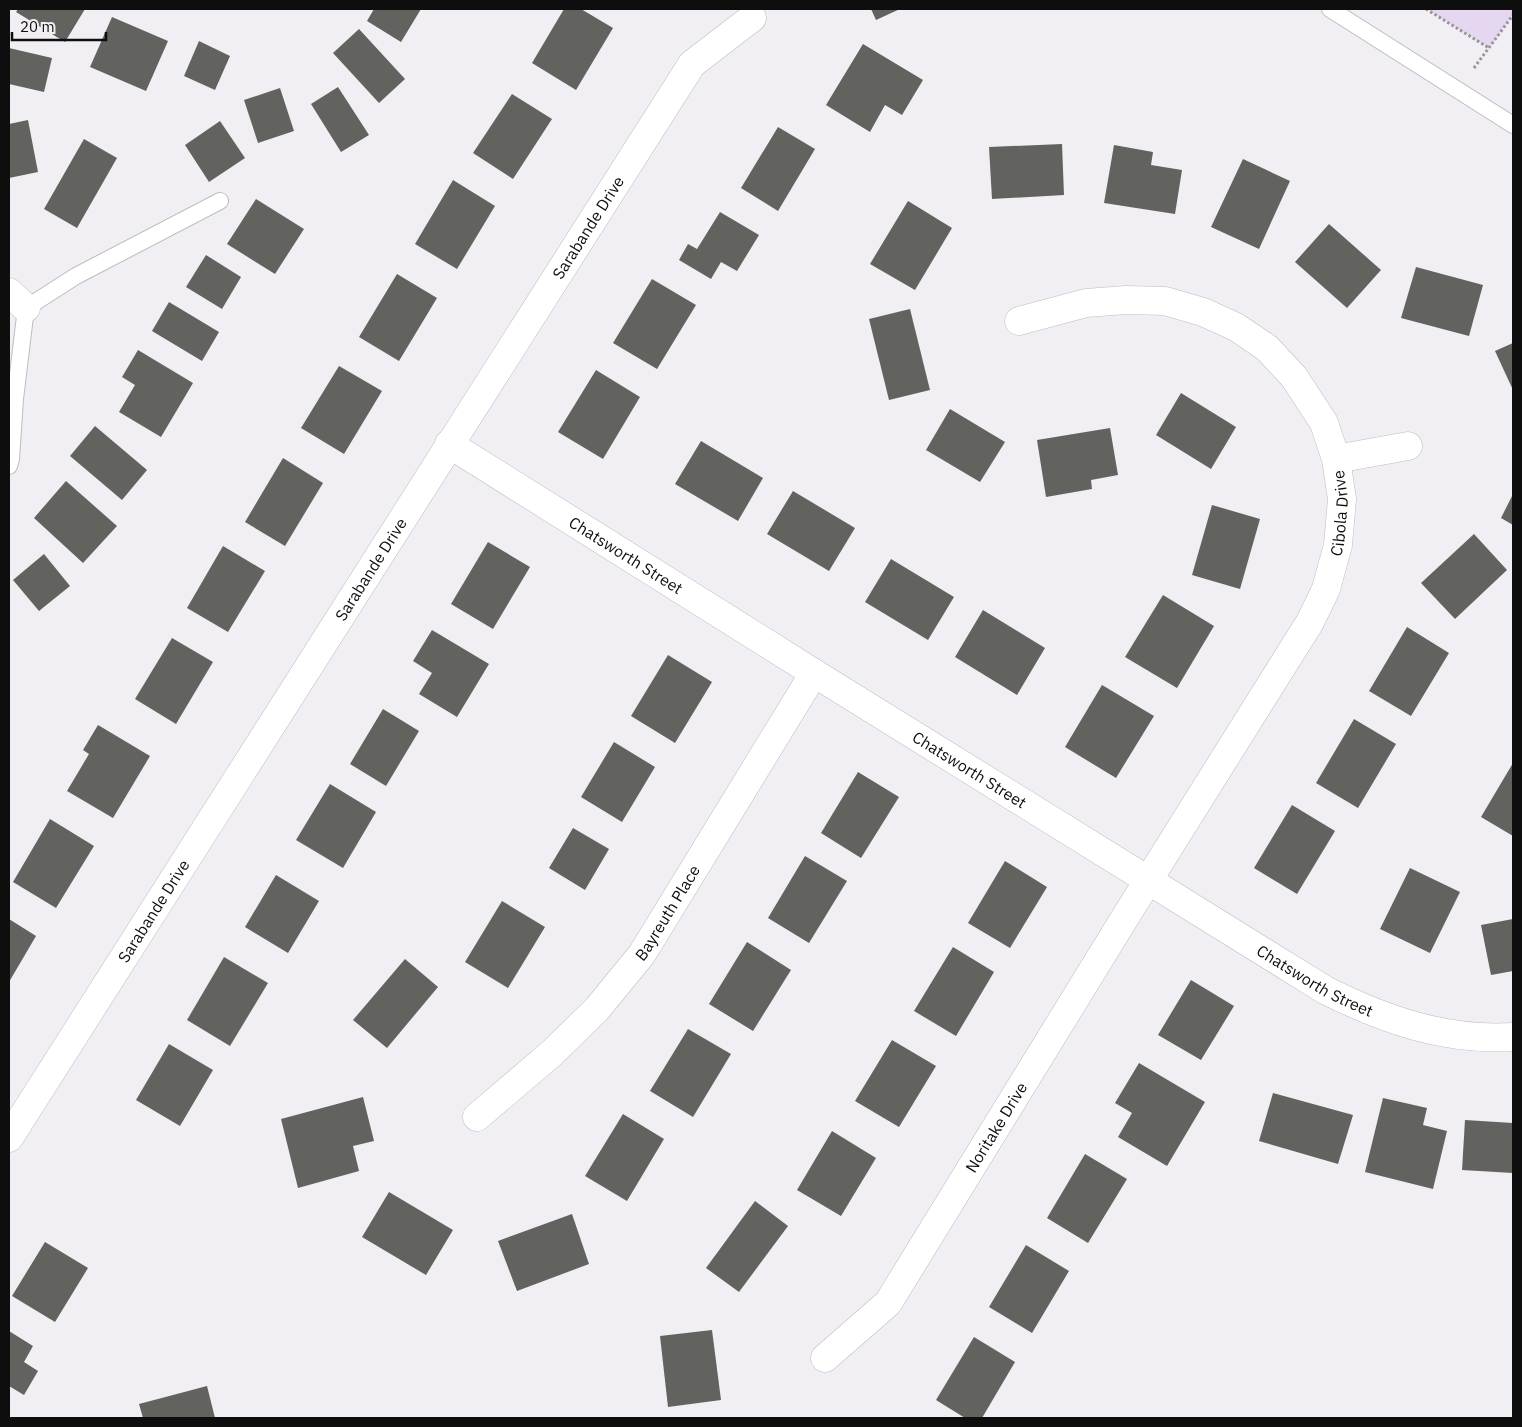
<svg xmlns="http://www.w3.org/2000/svg" width="1522" height="1427" font-family="'IBM Plex Sans',sans-serif">
<rect width="100%" height="100%" fill="#f1eff3"/>
<polygon fill="#e5d7f0" points="1426,9 1513,9 1513,15 1489,48"/>
<g fill="#62625f">
<polygon points="18,9 85,9 65,42 16,12"/>
<polygon points="374,9 421,9 401,42 367,21"/>
<polygon points="564,9 581,9 613,28 576,90 532,63"/>
<polygon points="871,9 900,9 876,20"/>
<polygon points="112,17 168,41 146,91 90,67"/>
<polygon points="359,29 405,79 379,103 333,53"/>
<polygon points="199,41 230,56 215,90 184,76"/>
<polygon points="863,44 923,80 902,115 885,105 870,132 826,105"/>
<polygon points="9,48 52,58 44,92 9,84"/>
<polygon points="338,87 369,135 341,152 311,104"/>
<polygon points="280,88 294,131 258,143 244,100"/>
<polygon points="512,94 552,119 513,179 473,153"/>
<polygon points="28,120 38,172 9,178 9,124"/>
<polygon points="220,121 245,158 209,182 185,145"/>
<polygon points="778,127 815,149 778,211 741,188"/>
<polygon points="84,139 117,158 77,228 44,209"/>
<polygon points="1062,144 1064,195 992,199 989,147"/>
<polygon points="1114,145 1153,152 1151,165 1182,170 1175,214 1104,203"/>
<polygon points="1243,159 1290,181 1259,249 1211,227"/>
<polygon points="453,180 495,206 457,269 415,244"/>
<polygon points="256,199 304,229 275,274 227,244"/>
<polygon points="908,201 952,228 915,290 870,264"/>
<polygon points="720,212 759,235 737,271 721,262 711,279 679,260 688,244 697,249"/>
<polygon points="1329,224 1381,270 1347,308 1295,262"/>
<polygon points="206,255 241,277 222,309 186,287"/>
<polygon points="1416,267 1483,285 1469,336 1401,318"/>
<polygon points="397,274 437,298 399,361 359,337"/>
<polygon points="652,279 696,305 657,369 613,343"/>
<polygon points="169,302 219,332 202,361 152,331"/>
<polygon points="910,309 930,390 889,400 869,319"/>
<polygon points="1513,343 1513,390 1495,351"/>
<polygon points="138,350 193,383 161,437 119,412 135,385 122,377"/>
<polygon points="339,366 382,391 344,454 301,428"/>
<polygon points="596,370 640,397 603,459 558,432"/>
<polygon points="1181,393 1236,427 1211,469 1156,435"/>
<polygon points="950,409 1005,442 980,482 926,450"/>
<polygon points="95,426 147,470 122,500 70,456"/>
<polygon points="1110,428 1118,475 1091,480 1092,489 1046,497 1037,440"/>
<polygon points="701,441 763,478 738,521 675,484"/>
<polygon points="283,458 323,483 285,546 245,522"/>
<polygon points="66,481 117,526 83,563 34,518"/>
<polygon points="793,491 855,528 829,571 767,534"/>
<polygon points="1513,494 1513,525 1501,518"/>
<polygon points="1212,505 1260,519 1240,589 1192,575"/>
<polygon points="1474,534 1507,570 1455,619 1421,583"/>
<polygon points="488,542 530,567 493,629 451,604"/>
<polygon points="223,546 265,571 228,632 187,608"/>
<polygon points="44,554 70,586 39,611 13,580"/>
<polygon points="891,559 954,597 928,640 865,602"/>
<polygon points="1163,595 1214,626 1177,688 1125,657"/>
<polygon points="983,610 1045,648 1017,695 955,657"/>
<polygon points="1407,627 1449,653 1411,716 1369,691"/>
<polygon points="432,630 489,664 457,717 419,694 432,673 413,661"/>
<polygon points="172,638 213,662 176,724 135,699"/>
<polygon points="668,655 712,682 675,743 631,716"/>
<polygon points="1102,685 1154,716 1116,778 1065,747"/>
<polygon points="383,709 419,731 386,786 350,764"/>
<polygon points="1354,719 1396,744 1358,808 1316,783"/>
<polygon points="98,725 150,756 113,818 67,791 89,754 83,750"/>
<polygon points="614,742 655,767 622,822 581,797"/>
<polygon points="1513,763 1513,836 1481,817"/>
<polygon points="858,772 899,797 861,858 821,833"/>
<polygon points="330,784 376,812 343,868 296,840"/>
<polygon points="1292,805 1335,831 1297,894 1254,868"/>
<polygon points="50,819 94,846 56,908 13,882"/>
<polygon points="573,828 609,849 585,890 549,868"/>
<polygon points="805,856 847,881 809,943 768,918"/>
<polygon points="1005,861 1047,887 1010,948 968,923"/>
<polygon points="1410,868 1460,892 1430,953 1380,929"/>
<polygon points="276,875 319,901 288,953 245,927"/>
<polygon points="502,901 545,927 508,988 465,962"/>
<polygon points="9,919 36,936 9,982"/>
<polygon points="1513,919 1513,971 1491,975 1481,925"/>
<polygon points="747,942 791,970 753,1031 709,1004"/>
<polygon points="953,947 994,972 956,1036 914,1011"/>
<polygon points="224,957 268,983 230,1046 187,1020"/>
<polygon points="405,959 438,987 387,1048 353,1020"/>
<polygon points="1191,980 1234,1006 1201,1060 1158,1035"/>
<polygon points="688,1029 731,1054 693,1117 650,1091"/>
<polygon points="892,1040 936,1066 899,1127 855,1101"/>
<polygon points="169,1044 213,1070 180,1126 136,1100"/>
<polygon points="1139,1063 1205,1102 1167,1166 1118,1137 1132,1113 1115,1103"/>
<polygon points="1273,1093 1353,1115 1338,1164 1259,1141"/>
<polygon points="363,1097 374,1141 353,1146 359,1171 298,1188 281,1119"/>
<polygon points="1383,1098 1427,1108 1423,1125 1447,1131 1433,1189 1365,1172"/>
<polygon points="623,1114 664,1139 627,1201 585,1176"/>
<polygon points="1465,1120 1513,1123 1513,1173 1462,1170"/>
<polygon points="832,1131 876,1158 841,1216 797,1190"/>
<polygon points="1085,1154 1127,1179 1088,1243 1047,1218"/>
<polygon points="389,1192 453,1230 426,1275 362,1237"/>
<polygon points="755,1201 788,1226 739,1292 706,1268"/>
<polygon points="572,1214 589,1264 517,1291 498,1241"/>
<polygon points="45,1242 88,1268 55,1322 12,1296"/>
<polygon points="1026,1245 1069,1271 1032,1333 989,1307"/>
<polygon points="712,1330 721,1400 668,1407 660,1336"/>
<polygon points="9,1331 33,1346 24,1362 38,1371 24,1395 9,1386"/>
<polygon points="974,1337 1015,1362 982,1418 965,1418 936,1400"/>
<polygon points="207,1386 215,1418 143,1418 139,1404"/>
</g>
<g fill="none" stroke-linecap="round" stroke-linejoin="round">
<defs>
<g id="lane">
<polyline points="1330,9 1513,125"/>
<polyline points="9,466 11,459 15,399 26,308 76,276 220,201"/>
</g>
<g id="street">
<polyline points="9,292 26,308"/>
<path id="s1" d="M449,444L814,673L1325,990C1385,1020 1445,1041 1513,1037"/>
<polyline points="1336,459 1408,446"/>
<path id="s2" d="M477,1117L552,1053L597,1009L642,954L814,673"/>
<path id="s3" d="M9,1138L692,64L752,18"/>
<path id="s4" d="M825,1358L888,1303L1129,911L1310,622L1326,589L1338,545L1342,499L1336,459L1324,423L1294,377L1267,348L1236,327L1203,312L1165,301L1126,300L1086,303L1019,321"/>
</g>
</defs>
<use href="#lane" stroke="#bdbcbf" stroke-width="18"/>
<use href="#street" stroke="#bdbcbf" stroke-width="29"/>
<g stroke="#969598" stroke-width="3" stroke-dasharray="2.5 2.5" stroke-linecap="butt">
<polyline points="1426,9 1489,48"/>
<polyline points="1474,68 1513,15"/>
</g>
<use href="#lane" stroke="#fff" stroke-width="16"/>
<use href="#street" stroke="#fff" stroke-width="28"/>
</g>
<g text-anchor="middle" stroke-width="4" stroke-linejoin="round" paint-order="stroke">
<g font-size="16" fill="#0f0e0f" stroke="#f1eff3">
<text dy="6" stroke="none"><textPath href="#s3" startOffset="1079">Sarabande Drive</textPath></text>
<text dy="6" stroke="none"><textPath href="#s4" startOffset="999">Cibola Drive</textPath></text>
<text dy="6" stroke="none"><textPath href="#s1" startOffset="209">Chatsworth Street</textPath></text>
<text dy="6" stroke="none"><textPath href="#s3" startOffset="674">Sarabande Drive</textPath></text>
<text dy="6" stroke="none"><textPath href="#s1" startOffset="614">Chatsworth Street</textPath></text>
<text dy="6" stroke="none"><textPath href="#s3" startOffset="269">Sarabande Drive</textPath></text>
<text dy="6" stroke="none"><textPath href="#s2" startOffset="281">Bayreuth Place</textPath></text>
<text dy="6" stroke="none"><textPath href="#s1" startOffset="1019">Chatsworth Street</textPath></text>
<text dy="6" stroke="none"><textPath href="#s4" startOffset="290">Noritake Drive</textPath></text>
</g>
</g>
<rect width="1522" height="1427" fill="none" stroke="#0f0e0f" stroke-width="20"/>
<path d="M12 32v8h94v-8" fill="none" stroke="#0f0e0f" stroke-width="2.5"/>
<text x="20" y="32" font-size="15" fill="#0f0e0f" stroke="#f1eff3" stroke-width="4" paint-order="stroke">20 m</text>
</svg>
